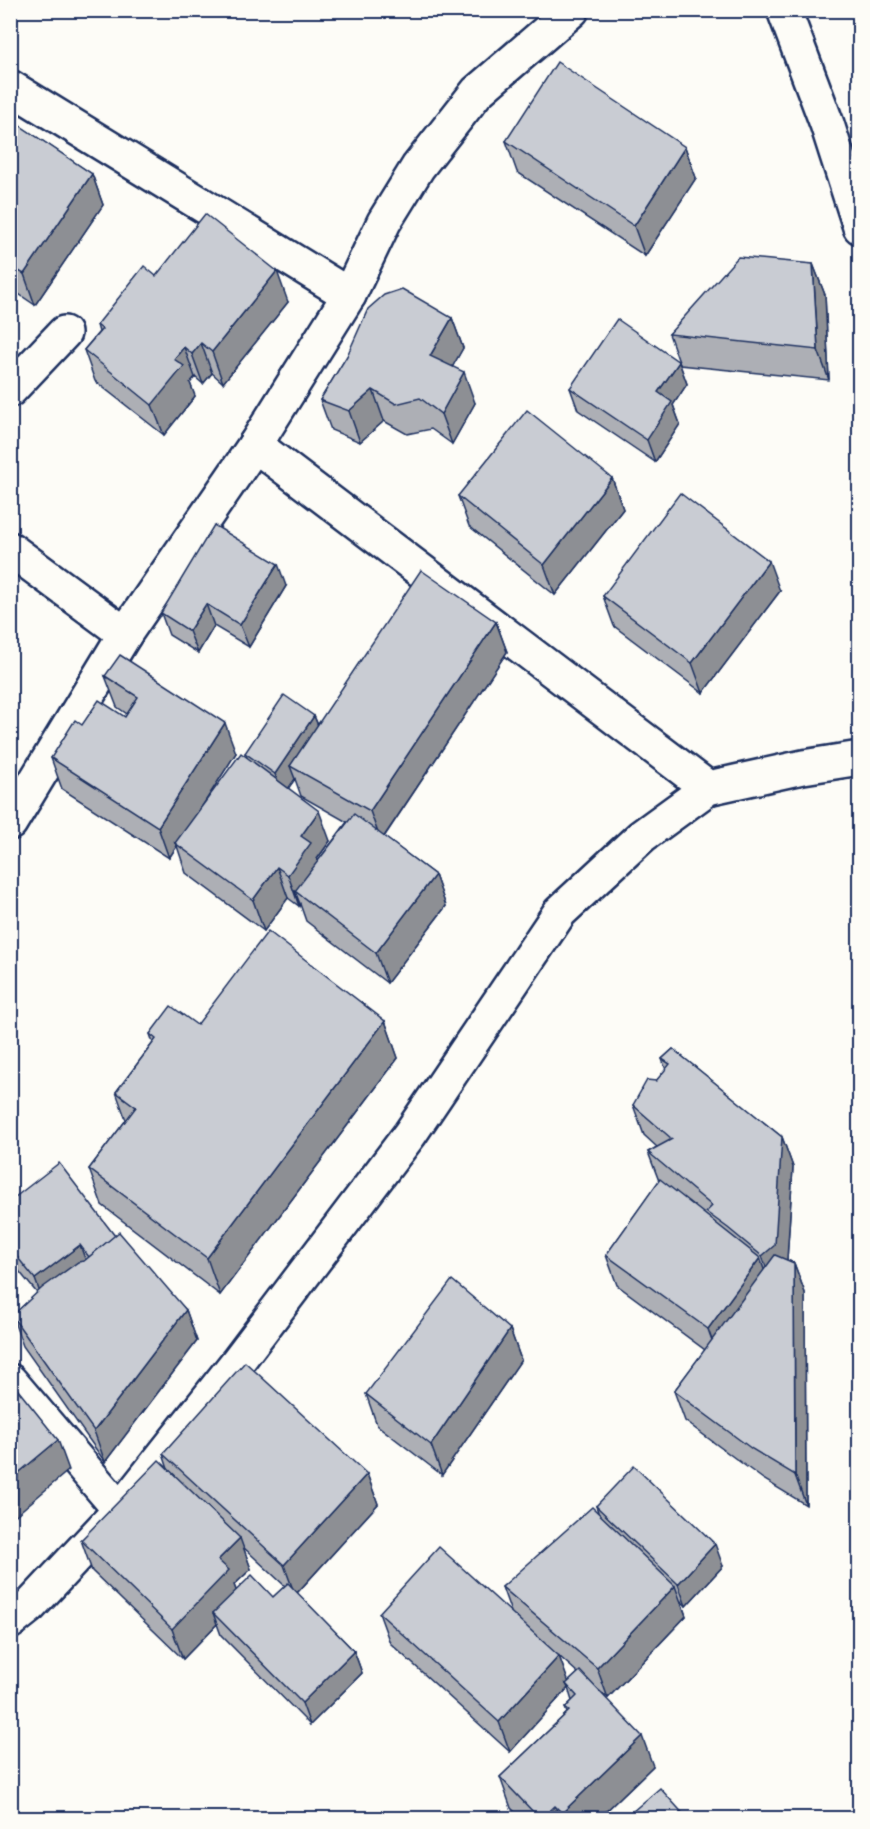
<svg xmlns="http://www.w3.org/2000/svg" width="870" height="1829" font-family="Dekko,sans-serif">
<rect width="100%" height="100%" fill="#fdfcf7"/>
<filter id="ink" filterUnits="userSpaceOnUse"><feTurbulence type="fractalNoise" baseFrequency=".0167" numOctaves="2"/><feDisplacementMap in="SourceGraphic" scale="12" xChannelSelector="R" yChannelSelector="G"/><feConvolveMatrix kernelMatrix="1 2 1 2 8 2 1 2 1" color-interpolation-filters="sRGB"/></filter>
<g filter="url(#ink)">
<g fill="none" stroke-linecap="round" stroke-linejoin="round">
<defs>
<g id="minor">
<polyline points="784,10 827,124 860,227"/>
<polyline points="10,87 349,295"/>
<polyline points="10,390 64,333"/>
<polyline points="255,445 708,788"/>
<polyline points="10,549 125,634"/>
<polyline points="10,823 125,634 255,445 349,295 384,222 418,167 477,92 572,10"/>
<polyline points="10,1381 120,1510"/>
<polyline points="10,1622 30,1606 120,1510 238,1361 410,1134 560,912 642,836 708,788 803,767 860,758"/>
</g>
</defs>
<use href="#minor" stroke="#1b2f5e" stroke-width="38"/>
<use href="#minor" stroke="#fdfcf7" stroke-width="33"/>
</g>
<g fill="#adafb5" stroke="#1b2f5e" stroke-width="1.5" fill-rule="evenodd">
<polygon points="10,119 92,174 103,205 35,305 10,288"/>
<polygon points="506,141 685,147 696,178 645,256 517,172"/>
<polygon points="813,264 825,295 829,380 680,365 669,334"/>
<polygon points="156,276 288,302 223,383 212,373 203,384 195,377 190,383 195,396 164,435 95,381 84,350 99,332 97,325"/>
<polygon points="452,318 463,348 452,367 475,403 452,444 431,429 407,434 384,421 360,442 331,430 320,400 347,356"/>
<polygon points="679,362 687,384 673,405 680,424 655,462 578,410 570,388"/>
<polygon points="612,478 623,509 555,595 469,526 458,496"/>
<polygon points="286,586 249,647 214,626 198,653 169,635 161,613"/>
<polygon points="780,591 703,693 614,626 603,596"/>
<path d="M496,622L507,652L384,837L435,875L446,906L387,983L306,921L300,904L299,906L288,898L264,931L186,873L177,846L169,858L62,789L51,758L82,725L125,717L127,714L117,707L105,676L236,753L202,806L247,757L245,753L314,716L318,725ZM295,779L301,796L347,822L318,861L317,859L330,841L288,788Z"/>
<polygon points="385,1021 398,1058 220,1295 102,1205 89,1169 126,1120 116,1092 153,1043 150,1034 197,1025"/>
<polygon points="673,1049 782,1137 793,1167 787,1260 794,1263 805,1293 806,1505 763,1479 685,1421 674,1391 705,1350 617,1285 606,1255 659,1181 648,1152 657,1147 644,1135 633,1105 656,1081 666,1070 662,1059"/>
<polygon points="10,1201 115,1236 186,1310 197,1341 105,1462 23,1346 12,1316 37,1293 10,1260"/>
<polygon points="510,1329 521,1360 442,1475 377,1425 366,1394"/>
<path d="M163,1454L367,1474L378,1504L297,1593L354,1651L362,1673L310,1725L221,1635L217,1624L183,1659L92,1571L81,1540L168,1469ZM243,1547L285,1586L273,1597L236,1590L234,1585L251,1569Z"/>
<path d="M596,1506L723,1566L686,1606L681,1601L686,1616L608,1698L596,1688L653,1766L599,1818H515L518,1815L511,1808L500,1777L567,1713L565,1708L572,1701L568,1688L510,1752L390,1643L379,1613L511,1612L502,1587L598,1512ZM559,1656L578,1673L568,1682Z"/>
</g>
<g fill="#8d8f94" stroke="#1b2f5e" stroke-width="1.5">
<polygon points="685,147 696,178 645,256 634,226"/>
<polygon points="92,174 103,205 35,305 24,274"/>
<polygon points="813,264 825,295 829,380 818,350"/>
<polygon points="277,271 288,302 223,383 212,352"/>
<polygon points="452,318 463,348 441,387 430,356"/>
<polygon points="201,343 212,373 203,384 192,354"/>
<polygon points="184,347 195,377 190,383 195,396 164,435 152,405 174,359"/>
<polygon points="679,362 687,384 673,405 680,424 655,462 647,440 658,392"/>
<polygon points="464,372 475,403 452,444 441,414"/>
<polygon points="373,390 384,421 360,442 349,411"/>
<polygon points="612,478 623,509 555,595 544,565"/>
<polygon points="769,561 780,591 703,693 692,663"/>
<polygon points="278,564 286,586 249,647 240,625"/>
<polygon points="206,604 214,626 198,653 189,631"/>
<polygon points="496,622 507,652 381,841 370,811"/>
<polygon points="314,716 323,738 290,766 295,779 283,796 275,774"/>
<polygon points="225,723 236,753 178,844 175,843 177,846 169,858 158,827"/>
<polygon points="319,811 330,841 317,859 322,874 295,891 300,904 299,906 288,875 301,836"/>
<polygon points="277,867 288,898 264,931 253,900"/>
<polygon points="435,875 446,906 387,983 376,953"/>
<polygon points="385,1021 398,1058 220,1295 207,1258"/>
<polygon points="782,1137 793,1167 786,1275 773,1286 762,1256"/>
<polygon points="80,1245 88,1267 43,1301 35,1279"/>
<polygon points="760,1258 771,1289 719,1360 708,1329"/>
<polygon points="794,1263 805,1293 806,1505 795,1475"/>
<polygon points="186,1310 197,1341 105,1462 94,1431"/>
<polygon points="510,1329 521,1360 442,1475 431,1445"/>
<polygon points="58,1440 69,1470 10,1520 10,1480"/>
<polygon points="367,1474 378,1504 295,1595 284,1565"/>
<polygon points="240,1538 251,1569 234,1585 240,1600 213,1613 217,1624 183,1659 172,1629 218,1560"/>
<polygon points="715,1544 723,1566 686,1606 678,1584"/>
<polygon points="675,1586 686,1616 608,1698 597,1668"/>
<polygon points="354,1651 362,1673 310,1725 302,1703"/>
<polygon points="559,1656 570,1686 566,1684 568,1688 510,1752 499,1722"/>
<polygon points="642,1736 653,1766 599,1818 564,1818 562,1813"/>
<polygon points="555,1806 559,1818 542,1818"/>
</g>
<g fill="#c9ccd3" stroke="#1b2f5e" stroke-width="1.5">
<polygon points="557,62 685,147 634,226 506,141"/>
<polygon points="10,119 92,174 24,274 10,266"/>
<polygon points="205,214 277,271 212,352 201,343 192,354 184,347 174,359 184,366 152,405 84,350 102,329 97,325 144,266 156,276"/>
<polygon points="738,257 813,264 818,350 669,334"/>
<polygon points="402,289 452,318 430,356 464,372 441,414 420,398 396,404 373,390 349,411 320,400 347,356 368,309 384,295"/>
<polygon points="617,319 679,362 658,392 672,402 647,440 570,388"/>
<polygon points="527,410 612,478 544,565 458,496"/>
<polygon points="680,493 769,561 692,663 603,596"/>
<polygon points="214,525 278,564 240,625 206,604 189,631 161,613"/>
<polygon points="421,570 496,622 370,811 290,766"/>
<polygon points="120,655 225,723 158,827 51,758 75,720 82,725 99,700 125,717 138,697 105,676"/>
<polygon points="284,695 314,716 275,774 245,753"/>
<polygon points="241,753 319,811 301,836 311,843 288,875 277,867 253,900 175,843"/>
<polygon points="354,814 435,875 376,953 295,891"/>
<polygon points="268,931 385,1021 207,1258 89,1169 136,1107 116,1092 156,1039 150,1034 171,1006 197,1025"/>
<polygon points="673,1049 782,1137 775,1245 762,1256 728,1228 706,1212 712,1206 648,1152 672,1139 633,1105 647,1080 656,1081 670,1064 662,1059"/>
<polygon points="59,1163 115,1236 89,1257 80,1245 35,1279 10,1248 10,1201"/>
<polygon points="660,1179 760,1258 708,1329 606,1255"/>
<polygon points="119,1232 186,1310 94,1431 12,1316 42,1288 78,1262 84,1261"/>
<polygon points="775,1255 794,1263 795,1475 752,1449 674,1391"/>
<polygon points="452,1280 510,1329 431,1445 366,1394"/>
<polygon points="245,1362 367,1474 284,1565 163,1454"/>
<polygon points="10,1380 58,1440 10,1480"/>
<polygon points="159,1460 240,1538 218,1560 229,1570 172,1629 81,1540"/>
<polygon points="634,1466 715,1544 678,1584 596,1506"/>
<polygon points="592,1507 675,1586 597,1668 502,1587"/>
<polygon points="439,1547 559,1656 499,1722 379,1613"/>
<polygon points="252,1575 273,1597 288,1583 354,1651 302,1703 213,1613"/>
<polygon points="580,1671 642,1736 562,1813 555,1806 542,1818 539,1818 500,1777 569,1711 565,1708 577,1696 566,1684"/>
<polygon points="660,1788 687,1818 625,1818"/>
<polygon points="553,1813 558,1818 547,1818"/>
<polygon points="520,1814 525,1818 515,1818"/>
</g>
</g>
<rect width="870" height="1829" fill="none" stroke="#fdfcf7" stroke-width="36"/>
<rect x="18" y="18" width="834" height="1793" fill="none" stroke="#1b2f5e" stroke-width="2" filter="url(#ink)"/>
</svg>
